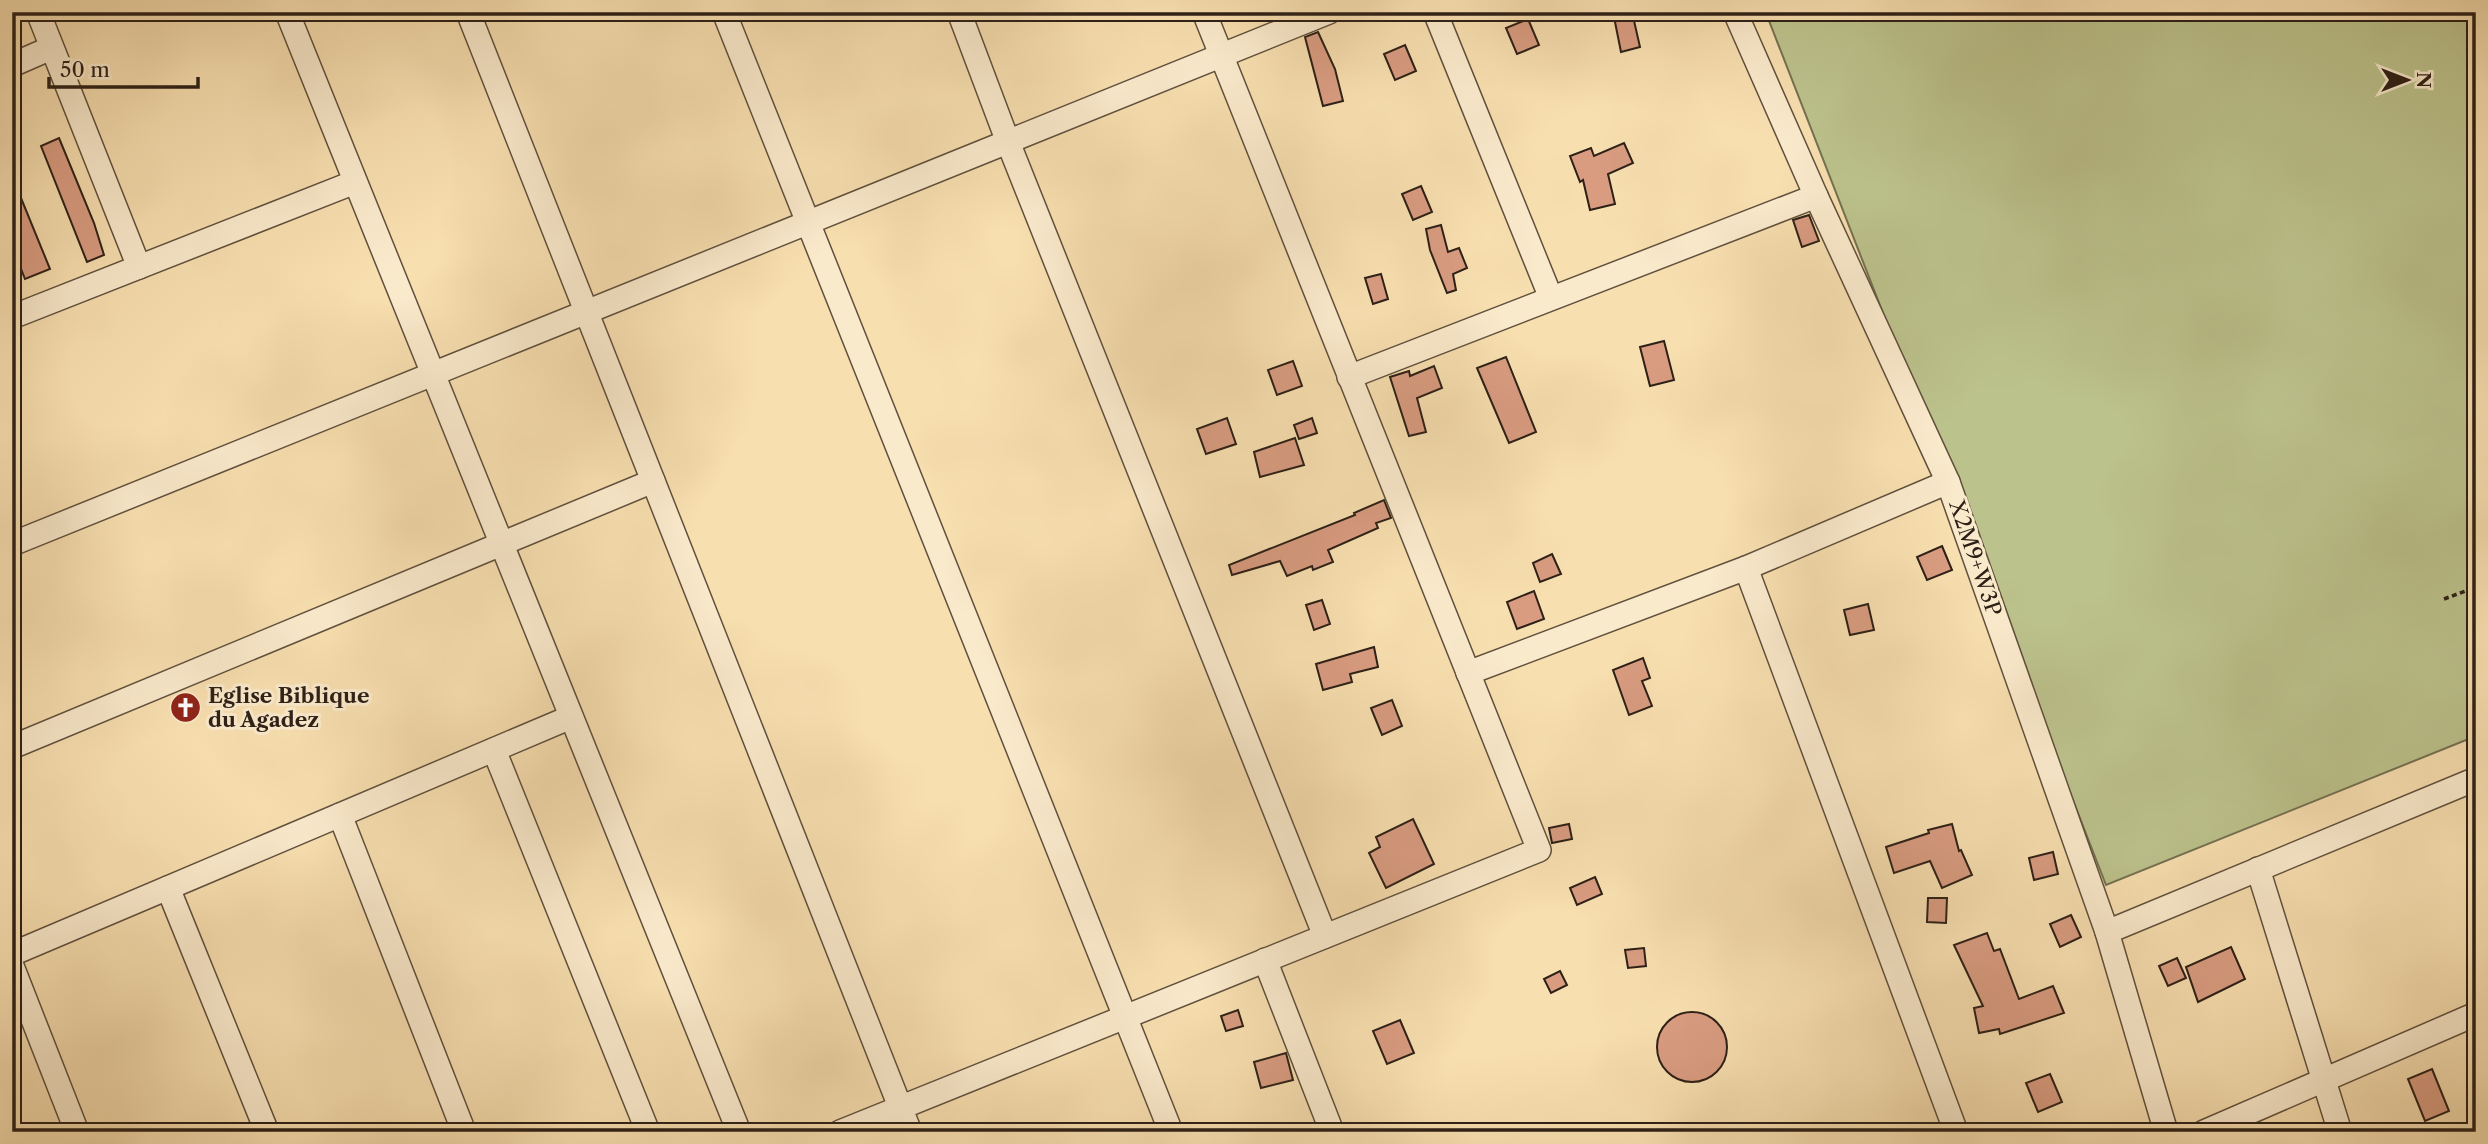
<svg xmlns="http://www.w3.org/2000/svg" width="2488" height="1144" font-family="'Libre Caslon Text',serif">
<rect width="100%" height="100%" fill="#f8dfb0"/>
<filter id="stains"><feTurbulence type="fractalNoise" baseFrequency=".00286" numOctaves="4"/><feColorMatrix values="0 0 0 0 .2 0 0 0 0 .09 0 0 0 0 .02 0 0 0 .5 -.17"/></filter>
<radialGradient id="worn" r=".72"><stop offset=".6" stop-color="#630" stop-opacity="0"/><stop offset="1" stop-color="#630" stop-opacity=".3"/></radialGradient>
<polygon fill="#bcc28c" stroke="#747152" stroke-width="2" points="2476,12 2476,736 2106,885 1766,13"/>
<g fill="#d99c81" stroke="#2d2017" stroke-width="2">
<polygon points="1613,12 1632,12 1640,47 1621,52"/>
<polygon points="1528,19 1539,45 1517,54 1506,28"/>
<polygon points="1318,32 1335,69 1343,101 1323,106 1305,37"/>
<polygon points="1405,45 1416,71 1395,80 1384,54"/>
<polygon points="59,138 94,223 104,255 87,262 41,146"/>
<polygon points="1624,143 1633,163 1608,174 1615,204 1590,210 1583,180 1580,182 1570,156 1591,148 1594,156"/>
<polygon points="12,176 50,269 25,279 12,246"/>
<polygon points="1421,186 1432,212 1413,220 1402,194"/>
<polygon points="1809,215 1819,241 1802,247 1793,220"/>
<polygon points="1441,225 1448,252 1459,248 1467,268 1453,274 1456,290 1447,293 1430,250 1426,229"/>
<polygon points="1381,274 1388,299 1373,304 1365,278"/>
<polygon points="1664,341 1674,380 1650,386 1640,347"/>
<polygon points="1506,357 1536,432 1509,443 1477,368"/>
<polygon points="1293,361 1302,386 1277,395 1268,370"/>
<polygon points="1434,366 1442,388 1417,398 1426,432 1409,436 1390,377 1409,371 1410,376"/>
<polygon points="1227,418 1236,444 1206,454 1197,429"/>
<polygon points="1312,418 1317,433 1299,439 1294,425"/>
<polygon points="1295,438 1304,465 1260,477 1254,452"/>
<polygon points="1384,500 1391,518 1376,523 1378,528 1328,550 1333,562 1313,570 1312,566 1287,576 1280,561 1232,575 1229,565 1355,515 1354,513"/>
<polygon points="1942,546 1952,570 1927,580 1917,557"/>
<polygon points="1552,554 1561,574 1540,582 1533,563"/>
<polygon points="1534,591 1544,619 1517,629 1507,602"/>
<polygon points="1322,600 1330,624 1314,630 1306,605"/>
<polygon points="1868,604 1874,630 1850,635 1844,610"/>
<polygon points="1374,647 1378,667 1350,674 1352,682 1323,690 1316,664"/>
<polygon points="1643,658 1650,678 1642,681 1652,706 1629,715 1613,670"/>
<polygon points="1392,700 1402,726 1382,735 1371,708"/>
<polygon points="1413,819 1434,864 1386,888 1369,853 1380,847 1376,837"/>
<polygon points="1569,824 1572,839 1552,843 1549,828"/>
<polygon points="1952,824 1959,851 1961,850 1972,875 1942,888 1930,861 1894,873 1886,847 1929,833 1928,830"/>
<polygon points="2053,852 2058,874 2034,880 2029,858"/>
<polygon points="1595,877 1602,894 1577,905 1570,888"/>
<polygon points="1928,898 1947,898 1946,923 1927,922"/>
<polygon points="2071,915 2081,937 2060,947 2050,924"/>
<polygon points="1987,933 1994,951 2000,949 2019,999 2053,986 2064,1013 2000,1034 1999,1029 1979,1033 1974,1008 1983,1006 1954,945"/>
<polygon points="2231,947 2245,979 2198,1002 2186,967"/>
<polygon points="1644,948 1646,966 1628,968 1625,950"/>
<polygon points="2177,958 2186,978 2168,986 2159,966"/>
<polygon points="1560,971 1567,985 1551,993 1544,979"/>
<polygon points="1238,1010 1243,1026 1226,1031 1221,1016"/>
<circle cx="1692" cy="1047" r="35"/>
<polygon points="1400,1020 1414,1053 1387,1064 1373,1031"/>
<polygon points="1286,1053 1293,1080 1261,1088 1254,1062"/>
<polygon points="2432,1069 2449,1111 2425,1121 2408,1079"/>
<polygon points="2050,1074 2062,1102 2038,1112 2026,1083"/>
</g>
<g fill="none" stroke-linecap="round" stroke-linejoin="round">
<defs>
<g id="minor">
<polyline points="38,12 139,267"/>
<polyline points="287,12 739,1132"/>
<polyline points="468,12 910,1132"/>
<polyline points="724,12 1171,1132"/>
<polyline points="959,12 1008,142 1325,936"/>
<polyline points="1435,12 1551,298"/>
<polyline points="12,65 51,48"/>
<polyline points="1816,196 1948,482 2107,932"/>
<polyline points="12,317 355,182"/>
<polyline points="1349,377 1816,196 1735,12"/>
<polyline points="12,544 1329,12"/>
<polyline points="1746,568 1956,1132"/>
<polyline points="1468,673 1746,568 1948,482"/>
<polyline points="12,747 653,481"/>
<polyline points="494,750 648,1132"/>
<polyline points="340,815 464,1132"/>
<polyline points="2258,869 2340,1132"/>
<polyline points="168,888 267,1132"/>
<polyline points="12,954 571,717"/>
<polyline points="1265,960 1332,1132"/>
<polyline points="12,966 77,1132"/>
<polyline points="840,1132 1539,850 1204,12"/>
<polyline points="2166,1132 2107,932 2476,779"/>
<polyline points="2204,1132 2476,1014"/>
</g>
</defs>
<use href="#minor" stroke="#60503d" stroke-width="26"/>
<polyline stroke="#2d2017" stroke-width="3.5" stroke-dasharray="5 3.5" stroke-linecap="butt" points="2444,599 2476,587"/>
<use href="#minor" stroke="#faeacc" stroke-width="23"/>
</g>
<defs>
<symbol id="church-disc" viewBox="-11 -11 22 22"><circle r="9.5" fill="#8f2418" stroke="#faeacc"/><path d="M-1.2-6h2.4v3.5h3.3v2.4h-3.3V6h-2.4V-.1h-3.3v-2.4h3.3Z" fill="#fff"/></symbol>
</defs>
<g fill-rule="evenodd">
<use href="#church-disc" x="168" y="690" width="35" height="35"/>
</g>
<g text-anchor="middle" stroke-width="6" stroke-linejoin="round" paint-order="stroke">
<g font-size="21" fill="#2d2017" stroke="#faeacc">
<text transform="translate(1975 558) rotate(71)" y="7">X2M9+W3P</text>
</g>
<g font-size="21" font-weight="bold" fill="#2d2017" stroke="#faeacc" text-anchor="start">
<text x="208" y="703">Eglise Biblique<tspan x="208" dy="24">du Agadez</tspan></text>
</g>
</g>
<rect width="2488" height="1144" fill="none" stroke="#f8dfb0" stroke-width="42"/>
<rect x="14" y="14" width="2460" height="1116" fill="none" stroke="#2d2017" stroke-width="3.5"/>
<rect x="21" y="21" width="2446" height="1102" fill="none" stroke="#2d2017" stroke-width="2"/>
<g transform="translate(2407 80) rotate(90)" stroke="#faeacc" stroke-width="5" paint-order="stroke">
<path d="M0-5L12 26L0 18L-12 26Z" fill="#2d2017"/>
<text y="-10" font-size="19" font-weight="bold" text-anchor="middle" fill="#2d2017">N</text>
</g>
<path d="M49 77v10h149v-10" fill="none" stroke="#2d2017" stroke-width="3.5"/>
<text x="60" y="77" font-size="21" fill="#2d2017" stroke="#faeacc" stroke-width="5" paint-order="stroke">50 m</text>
<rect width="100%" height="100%" filter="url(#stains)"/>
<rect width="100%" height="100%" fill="url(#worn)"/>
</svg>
